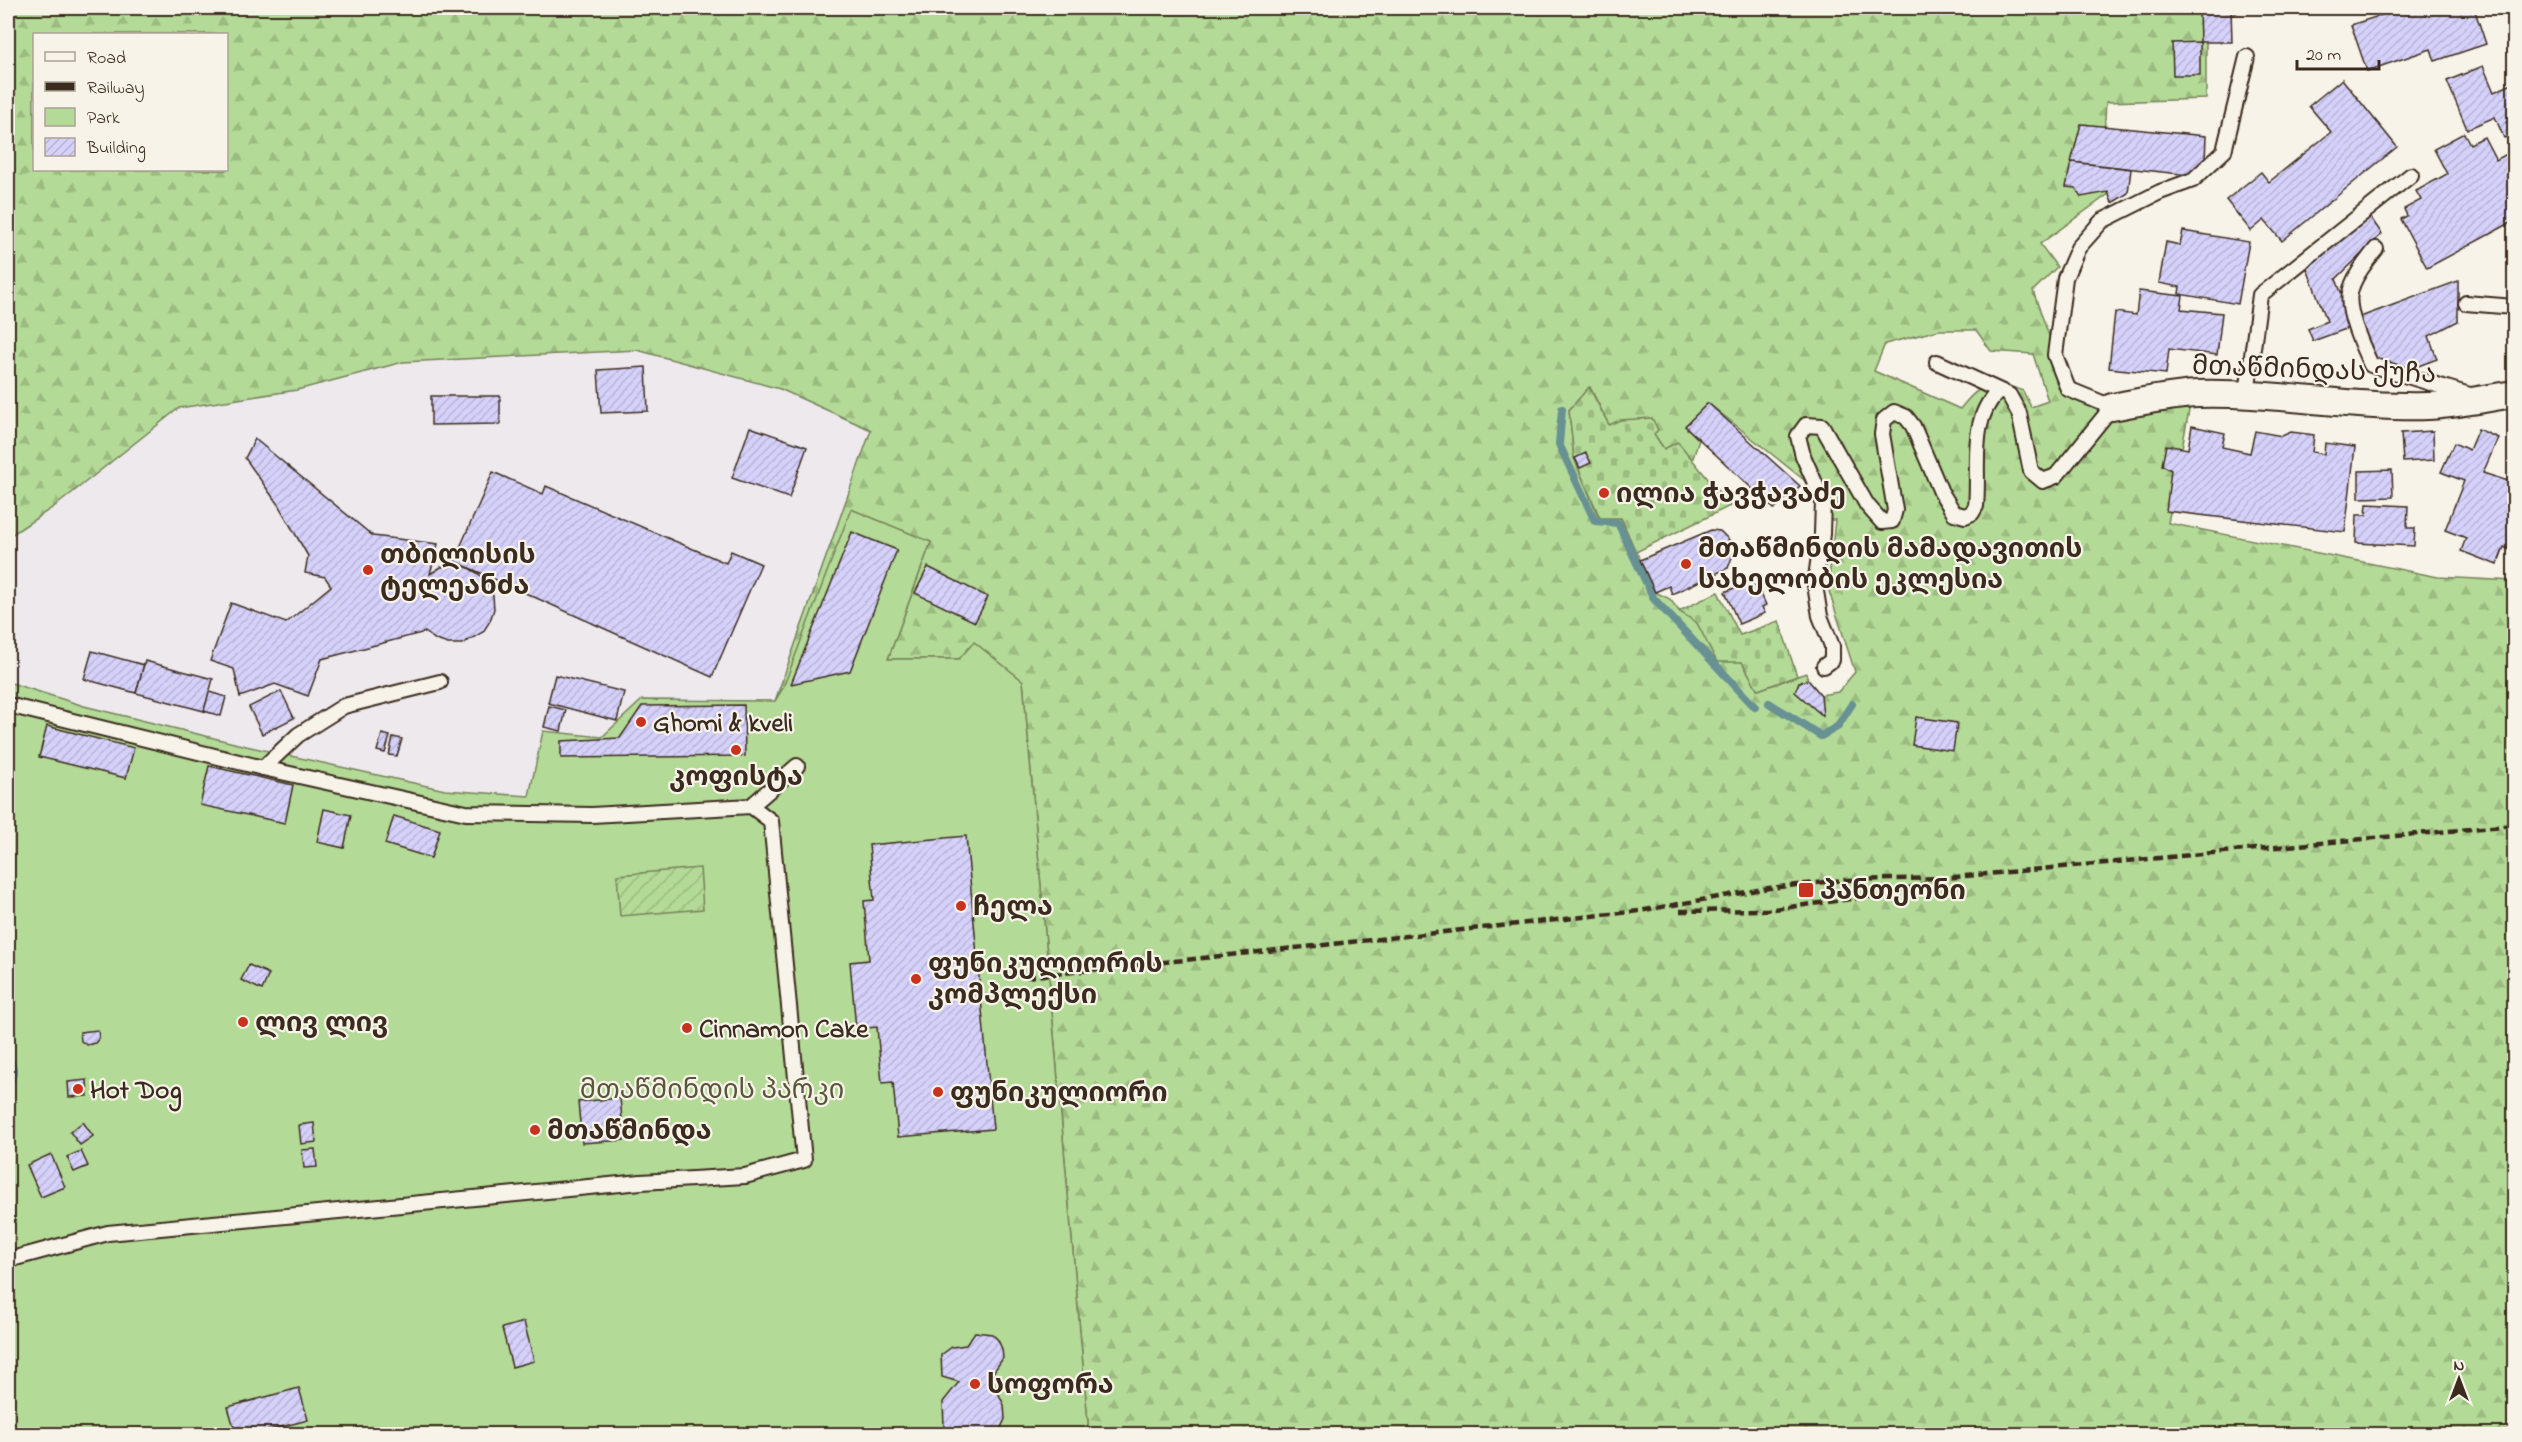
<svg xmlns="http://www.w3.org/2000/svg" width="2522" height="1442" font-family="'Indie Flower','Noto Sans Georgian',sans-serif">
<defs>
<pattern id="forest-firs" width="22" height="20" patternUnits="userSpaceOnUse" patternTransform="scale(1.5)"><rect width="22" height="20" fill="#b3da96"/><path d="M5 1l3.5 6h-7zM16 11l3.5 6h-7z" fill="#9bbb81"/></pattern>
<pattern id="cemetery-stones" width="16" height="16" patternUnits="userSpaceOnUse" patternTransform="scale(1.5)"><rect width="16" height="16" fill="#b3da96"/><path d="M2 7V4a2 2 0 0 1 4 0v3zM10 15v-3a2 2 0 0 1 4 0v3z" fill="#9bbb81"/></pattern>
<pattern id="garden-furrows" width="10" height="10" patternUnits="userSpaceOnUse" patternTransform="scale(1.5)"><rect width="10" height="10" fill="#b3da96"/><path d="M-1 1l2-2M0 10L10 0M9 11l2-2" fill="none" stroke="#9bbb81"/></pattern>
<pattern id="building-hatch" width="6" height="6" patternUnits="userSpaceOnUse" patternTransform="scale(1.5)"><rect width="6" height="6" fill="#d5d1fa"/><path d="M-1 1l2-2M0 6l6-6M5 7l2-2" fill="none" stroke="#b8b4d6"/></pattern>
</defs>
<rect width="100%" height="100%" fill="#f7f3e8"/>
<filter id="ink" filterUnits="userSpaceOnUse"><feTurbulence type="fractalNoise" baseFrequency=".0167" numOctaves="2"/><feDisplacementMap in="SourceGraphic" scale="12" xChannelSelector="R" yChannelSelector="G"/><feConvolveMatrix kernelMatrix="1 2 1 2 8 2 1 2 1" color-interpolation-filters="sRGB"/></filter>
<g filter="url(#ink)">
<polygon fill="#ede9ed" points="637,350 780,389 872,430 775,701 642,700 602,737 543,731 529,796 445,790 246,746 84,706 8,682 8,537 58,504 179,408 297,390 403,362"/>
<path fill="url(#forest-firs)" stroke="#77825a" stroke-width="1.5" fill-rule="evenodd" d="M8,8H2246L2206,28V99L2106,102L2102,170L2110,193L2040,244L2057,267L2033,291L2068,389L2112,407L2190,405L2168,523L2438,577L2514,581V1434H1089L1023,681L959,659H888L931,542L783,688L775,701L871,430L780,389L637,350L403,362L297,390L179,408L58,504L8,537ZM34,34H226V170H34ZM1939,330H1976L1991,351L2033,354L2048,401L2031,407L2023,391C1991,378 1981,383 1960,409L1874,371L1885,344ZM1590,387L1609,425L1654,434L1664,449L1678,443L1692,461L1699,440L1685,426L1708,403L1804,480L1816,500L1817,520H1835L1828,588L1855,672L1838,692L1821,695L1808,680L1806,673L1758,690L1742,662L1705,637L1697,623L1679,611L1670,599L1655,592L1621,518H1599L1574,458L1569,410Z"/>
<g fill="url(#cemetery-stones)" stroke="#77825a" stroke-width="1.5">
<polygon points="1589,387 1609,425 1620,420 1652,418 1658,430 1654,434 1664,449 1678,442 1730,506 1636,552 1621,518 1600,518 1574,458 1569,410"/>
<polygon points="1718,592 1740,635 1779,621 1797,676 1758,690 1742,662 1717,662 1697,623 1679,611"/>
</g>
<polygon fill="#b3da96" stroke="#77825a" stroke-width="1.5" points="851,509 931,542 888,659 959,659 974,642 1023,681 1089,1434 8,1434 8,682 84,706 246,746 445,790 529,796 543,731 602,737 642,700 775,701 783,688"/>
<polygon fill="url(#garden-furrows)" stroke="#77825a" stroke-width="1.5" points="700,868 703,909 620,916 617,875"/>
<path fill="#86d5e3" stroke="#689194" stroke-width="1.5" d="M8,1054C19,1064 19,1078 8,1088Z"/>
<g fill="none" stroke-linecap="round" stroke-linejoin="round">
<g stroke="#689194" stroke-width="8">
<polyline points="1562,409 1559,444 1595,521 1618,523 1654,599 1755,707"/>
<polyline points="1769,703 1821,736 1837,727 1852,704"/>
</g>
</g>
<g fill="url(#building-hatch)" stroke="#3b2a1e" stroke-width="1.5">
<polygon points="2199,8 2231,8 2232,42 2200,42"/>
<polygon points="2403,8 2474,8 2486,44 2435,61 2431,49 2367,71 2351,25"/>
<polygon points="2200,42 2200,75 2173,75 2172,43"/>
<polygon points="2483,66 2494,92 2512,84 2514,89 2514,134 2504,138 2495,117 2467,129 2447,81"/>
<polygon points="2342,79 2397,147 2282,241 2264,220 2251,231 2226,200 2261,172 2269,182 2331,132 2309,106"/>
<polygon points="2081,124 2206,136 2205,161 2189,175 2071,162"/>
<polygon points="2464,133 2470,144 2484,137 2496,160 2514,150 2514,221 2427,268 2401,219 2407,216 2404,209 2421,200 2416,191 2447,174 2434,149"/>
<polygon points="2071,162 2131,169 2128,193 2112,203 2108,192 2081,197 2076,188 2066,187"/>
<polygon points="2368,214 2382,234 2336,279 2354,326 2313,341 2308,329 2327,321 2306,266"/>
<polygon points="2183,231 2249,242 2238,304 2179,294 2180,287 2159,283 2166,242 2180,245"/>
<polygon points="2458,281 2458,321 2429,336 2437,359 2405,371 2372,363 2355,319"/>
<polygon points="2139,291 2183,296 2181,309 2222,313 2217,355 2169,349 2166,374 2109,368 2115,312 2136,315"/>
<polygon points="646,367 648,411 601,413 598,370"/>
<polygon points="431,396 500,396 500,424 431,425"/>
<polygon points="1708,403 1800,486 1774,509 1685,426"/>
<polygon points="2192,426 2225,433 2222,447 2250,453 2255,431 2282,436 2291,432 2314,435 2312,452 2324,454 2325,443 2355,447 2345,532 2166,511 2171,470 2162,465 2166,445 2188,449"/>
<polygon points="750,427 807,447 789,498 732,478"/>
<polygon points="2478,429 2498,438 2483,473 2508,481 2514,462 2514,552 2504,547 2497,565 2461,551 2466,538 2445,530 2464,481 2441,472 2454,443 2469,450"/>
<polygon points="2433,431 2434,460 2403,462 2401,433"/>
<polygon points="255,439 373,536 438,544 430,574 441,567 455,566 467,567 479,574 488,584 493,596 494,609 490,621 483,632 462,644 448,644 436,640 425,632 322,659 308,696 275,684 240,697 234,669 210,661 231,603 286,623 331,586 325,577 305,573 308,556 279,506 245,458"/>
<polygon points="1586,453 1591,463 1580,468 1575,458"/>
<polygon points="2392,470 2393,497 2359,498 2359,471"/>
<polygon points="493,472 543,494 546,486 726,563 731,551 761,564 712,677 454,561"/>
<polygon points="2367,504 2408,506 2407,528 2415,528 2414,546 2356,543 2357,515 2366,515"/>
<polygon points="1711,530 1720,531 1732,543 1734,552 1728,568 1672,594 1669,586 1655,592 1640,560"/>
<polygon points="852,532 897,550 850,671 791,684"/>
<polygon points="928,567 988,597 975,622 915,593"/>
<polygon points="1750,581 1753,586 1757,585 1766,605 1762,607 1765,613 1739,624 1725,592"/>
<polygon points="92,651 144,665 136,693 84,679"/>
<polygon points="145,661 213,679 204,711 136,693"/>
<polygon points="555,675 624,692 617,721 548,703"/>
<polygon points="1808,680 1821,695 1823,716 1795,692 1799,682"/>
<polygon points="281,691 294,718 262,734 249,707"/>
<polygon points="209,692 226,697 221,716 204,711"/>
<polygon points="744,705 745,756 561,758 561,741 620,738 642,706"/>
<polygon points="549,706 566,710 561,731 544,727"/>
<polygon points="1916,717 1957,723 1953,751 1912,745"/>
<polygon points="47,726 134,748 126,778 39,757"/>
<polygon points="382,734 390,736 385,753 377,751"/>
<polygon points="393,737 402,739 397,756 389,755"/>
<polygon points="209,766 293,785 285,823 200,805"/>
<polygon points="324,809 351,815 344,848 317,842"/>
<polygon points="394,816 440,830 431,858 385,844"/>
<polygon points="966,836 993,1129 898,1137 893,1082 882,1083 877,1027 856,1029 850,962 869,960 864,901 874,900 869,845"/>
<polygon points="249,965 269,974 262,990 241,980"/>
<polygon points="98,1030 99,1038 95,1043 87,1045 81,1041 80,1032"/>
<polygon points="87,1080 88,1096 69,1097 68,1082"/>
<polygon points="620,1098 624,1140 582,1143 578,1102"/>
<polygon points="83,1122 93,1136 80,1145 70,1132"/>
<polygon points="314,1123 316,1142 301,1144 299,1125"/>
<polygon points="315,1149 317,1167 304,1168 302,1150"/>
<polygon points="81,1151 88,1166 74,1172 67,1157"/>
<polygon points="51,1154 65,1187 41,1197 27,1165"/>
<polygon points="524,1322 534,1361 512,1367 502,1328"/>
<polygon points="975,1332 992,1334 998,1340 1002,1349 1003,1358 988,1380 995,1386 1004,1405 1005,1419 998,1434 948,1434 944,1426 943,1402 959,1382 942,1377 941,1355 952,1347 966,1345"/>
<polygon points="299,1388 308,1420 254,1434 236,1434 228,1407"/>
</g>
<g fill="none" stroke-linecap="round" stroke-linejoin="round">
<defs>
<g id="lane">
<path d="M2376,249C2366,262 2353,277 2350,293C2346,312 2363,348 2371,365L2473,396"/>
<polyline points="2466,303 2514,307"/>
<polyline points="1937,362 2009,395 2019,413 2031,471 2043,481 2056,476 2112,407 2068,389 2055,355 2065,278 2078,248 2102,221 2160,192 2193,180 2224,151 2247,57"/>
<polyline points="2247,394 2260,295 2411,175"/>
<path d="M1824,666L1832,660V646L1820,616L1815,585L1822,534L1823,501L1803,456L1798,436L1806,425L1822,426L1867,505L1882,522L1892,521L1895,510L1882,434L1884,420L1894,412L1906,417L1913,426L1941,492L1954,513L1965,516L1972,513L1976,506C1980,469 1968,420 1998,392"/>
<polyline points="8,705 263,768 466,813 592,815 751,806 771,821 804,1160 745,1176 641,1182 108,1233 8,1260"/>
<polyline points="263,768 298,735 344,706 440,682"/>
<polyline points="751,806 797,766"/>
</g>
<path id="street" d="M2112,407C2141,402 2169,395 2198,394C2275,392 2351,408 2428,406C2456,405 2486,398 2514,394"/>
</defs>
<use href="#lane" stroke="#3b2a1e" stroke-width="18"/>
<use href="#street" stroke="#3b2a1e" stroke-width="30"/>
<use href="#lane" stroke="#f7f3e8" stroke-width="14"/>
<use href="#street" stroke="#f7f3e8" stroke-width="26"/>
<g stroke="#3b2a1e" stroke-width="4.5" stroke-dasharray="9 4.5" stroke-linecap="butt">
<polyline points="1680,911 1767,910 1889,894 1926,883"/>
<polyline points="1026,977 1639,911 1769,888 1844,880 1944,878 2514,825"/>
</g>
</g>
</g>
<g fill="#c8321e" stroke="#f7f3e8" stroke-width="2">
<circle cx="1604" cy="493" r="6"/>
<circle cx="1686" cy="564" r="6"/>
<circle cx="368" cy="570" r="6"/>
<circle cx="641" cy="722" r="6"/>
<circle cx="736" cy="750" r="6"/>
<rect x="1798" y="882" width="16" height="16" rx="3"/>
<circle cx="961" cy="906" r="6"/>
<circle cx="916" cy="979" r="6"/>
<circle cx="243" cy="1022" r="6"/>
<circle cx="687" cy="1028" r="6"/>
<circle cx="78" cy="1089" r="6"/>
<circle cx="938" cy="1092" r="6"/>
<circle cx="535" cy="1130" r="6"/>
<circle cx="975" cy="1384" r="6"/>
</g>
<g text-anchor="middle" stroke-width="4.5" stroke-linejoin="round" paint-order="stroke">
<g font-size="27" fill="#3b2a1e" stroke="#f7f3e8">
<text transform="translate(2314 369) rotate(2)" y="9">მთაწმინდას ქუჩა</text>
</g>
<g font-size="27" font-weight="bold" fill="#3b2a1e" stroke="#f7f3e8" text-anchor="start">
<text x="1616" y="502">ილია ჭავჭავაძე</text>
<text x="1698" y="557">მთაწმინდის მამადავითის<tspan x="1698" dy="31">სახელობის ეკლესია</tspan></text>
<text x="380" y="563">თბილისის<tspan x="380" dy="31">ტელეანძა</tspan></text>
<text x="653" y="731">Ghomi &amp; kveli</text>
<text x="736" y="785" text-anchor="middle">კოფისტა</text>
<text x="1820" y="899">პანთეონი</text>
<text x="973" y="915">ჩელა</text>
<text x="928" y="972">ფუნიკულიორის<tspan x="928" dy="31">კომპლექსი</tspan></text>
<text x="255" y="1031">ლივ ლივ</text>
<text x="699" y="1037">Cinnamon Cake</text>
<text x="90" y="1098">Hot Dog</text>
<text x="950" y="1101">ფუნიკულიორი</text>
<text x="547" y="1139">მთაწმინდა</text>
<text x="987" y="1393">სოფორა</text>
</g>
<g font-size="27" fill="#59563c" stroke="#f7f3e8">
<text x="712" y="1098">მთაწმინდის პარკი</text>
</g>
</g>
<rect width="2522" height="1442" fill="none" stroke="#f7f3e8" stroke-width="30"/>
<rect x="15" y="15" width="2492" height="1412" fill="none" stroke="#3b2a1e" stroke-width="2" filter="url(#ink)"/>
<rect x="33" y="33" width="195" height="138" fill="#f7f3e8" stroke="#aca397" stroke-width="1.5"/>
<rect x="45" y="52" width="30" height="9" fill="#f7f3e8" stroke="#aca397" stroke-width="1.5"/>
<text x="87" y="63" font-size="18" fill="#3b2a1e">Road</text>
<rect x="45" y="82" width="30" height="9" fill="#3b2a1e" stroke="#aca397" stroke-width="1.5"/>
<text x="87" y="93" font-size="18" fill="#3b2a1e">Railway</text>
<rect x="45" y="108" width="30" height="18" fill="#b3da96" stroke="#aca397" stroke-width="1.5"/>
<text x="87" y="123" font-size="18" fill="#3b2a1e">Park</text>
<rect x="45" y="138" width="30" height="18" fill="url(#building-hatch)" stroke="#aca397" stroke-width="1.5"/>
<text x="87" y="153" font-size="18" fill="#3b2a1e">Building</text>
<g transform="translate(2459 1379)" stroke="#f7f3e8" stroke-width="4.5" paint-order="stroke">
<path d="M0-4.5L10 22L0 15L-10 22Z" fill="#3b2a1e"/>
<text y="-9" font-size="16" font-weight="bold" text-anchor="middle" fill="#3b2a1e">N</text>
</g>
<path d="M2297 60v9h82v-9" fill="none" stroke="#3b2a1e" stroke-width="3"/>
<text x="2306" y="60" font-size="18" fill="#3b2a1e" stroke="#f7f3e8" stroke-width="4.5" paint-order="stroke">20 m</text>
</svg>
